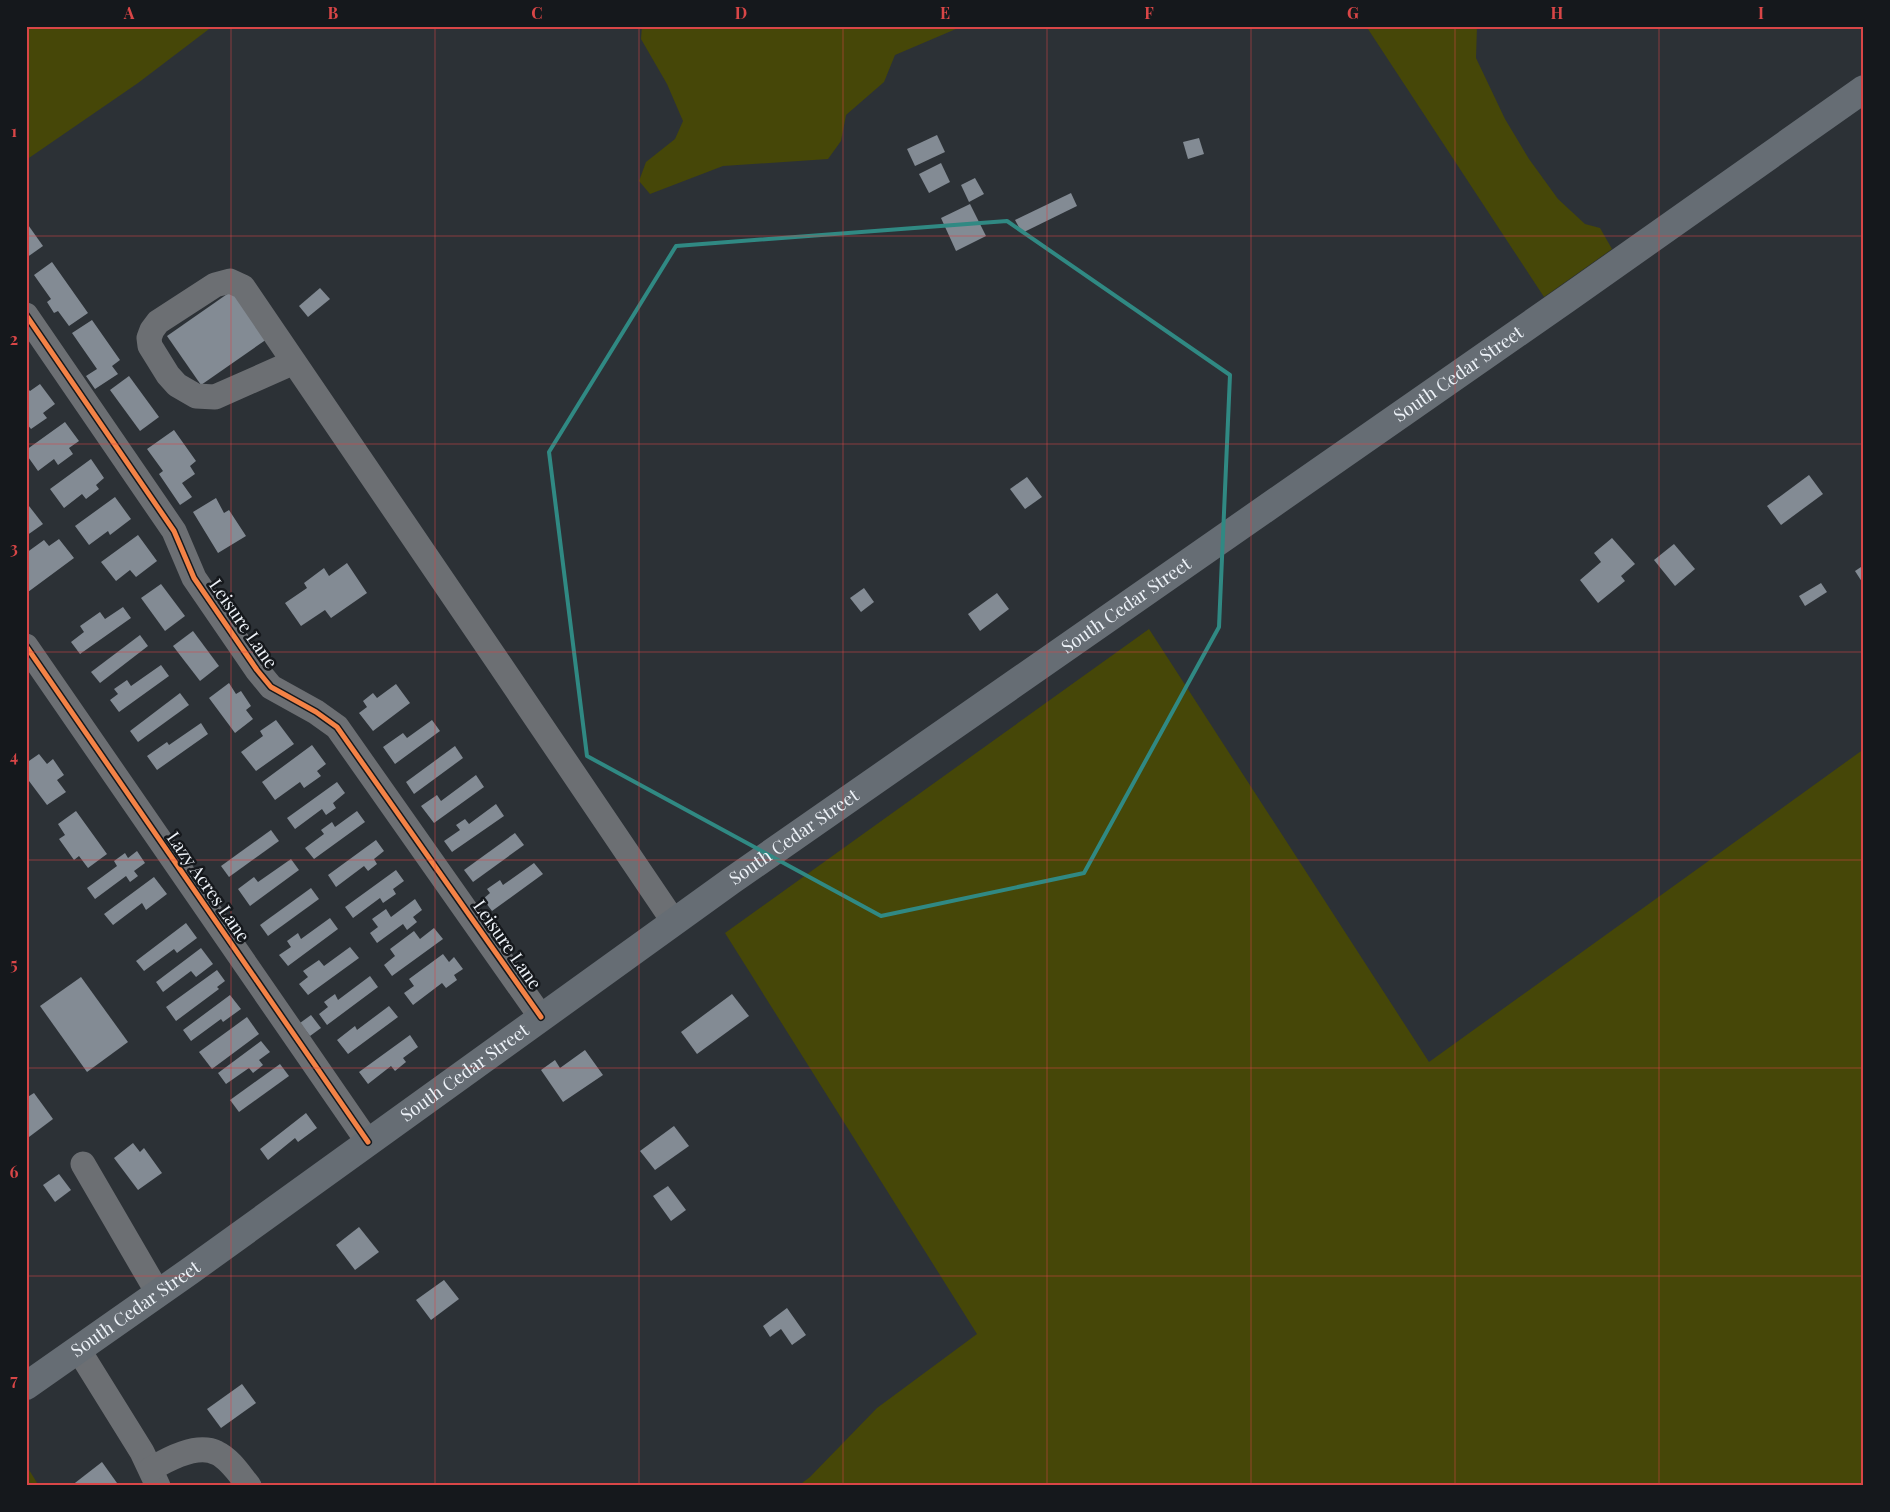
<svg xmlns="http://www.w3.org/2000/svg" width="1890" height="1512" font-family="'Playfair Display',serif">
<rect width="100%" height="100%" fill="#2c3136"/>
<g fill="#464708">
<polygon points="26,26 213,26 138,83 26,160"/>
<polygon points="642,26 963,26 895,55 884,82 846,115 841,141 828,159 723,166 650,194 639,181 646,162 675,139 683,121 667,84 641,39"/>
<polygon points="1366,26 1477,26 1476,58 1505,119 1529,159 1558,199 1585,224 1600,228 1612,249 1544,297"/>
<polygon points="1149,629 1429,1062 1864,749 1864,1486 798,1486 810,1477 877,1408 977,1334 725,933"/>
<polygon points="26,1465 39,1486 26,1486"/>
</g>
<g fill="#838b94">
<polygon points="937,135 945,152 915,166 907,149"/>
<polygon points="1199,138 1204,154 1188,159 1183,142"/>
<polygon points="941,163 950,182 929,193 919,174"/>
<polygon points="975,178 984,194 969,202 961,185"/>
<polygon points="1071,193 1077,206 1022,233 1015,220"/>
<polygon points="970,204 986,236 956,251 941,218"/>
<polygon points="26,222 43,246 26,258"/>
<polygon points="52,262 88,313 69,326 58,311 54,313 47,302 51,299 34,275"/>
<polygon points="320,288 330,299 308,317 299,306"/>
<polygon points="233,290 267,339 201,385 167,336"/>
<polygon points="92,320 120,360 112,366 118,374 95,389 86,376 97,369 72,333"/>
<polygon points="129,376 159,417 140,431 110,390"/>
<polygon points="40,384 55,404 43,413 47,418 31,429 26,423 26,387 30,391"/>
<polygon points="65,422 79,441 69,448 73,454 58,465 54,459 38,471 26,454 26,450"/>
<polygon points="174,430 196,461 190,466 195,474 182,483 192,497 180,505 159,474 163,471 147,449"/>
<polygon points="91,459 104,478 96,485 99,489 86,499 82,494 64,508 50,489"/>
<polygon points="1809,475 1823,494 1781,525 1767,506"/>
<polygon points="1027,477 1042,497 1025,509 1010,489"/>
<polygon points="115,497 131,519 110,535 108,531 89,545 75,526"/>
<polygon points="216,498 224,513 229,510 246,536 218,553 193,512"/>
<polygon points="29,506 43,524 26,536 26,508"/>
<polygon points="138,535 157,561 136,577 130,570 116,581 101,562"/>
<polygon points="1612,538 1635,564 1621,576 1625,581 1598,603 1580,580 1601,562 1594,553"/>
<polygon points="59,539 74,558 28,592 26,589 26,553 44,540 49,546"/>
<polygon points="1674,544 1695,569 1675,586 1654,560"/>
<polygon points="347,563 367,593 331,618 325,610 301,626 285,603 307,588 304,583 324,568 329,576"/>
<polygon points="1864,565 1864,585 1855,571"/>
<polygon points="1821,583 1827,592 1805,606 1799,596"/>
<polygon points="161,584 185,616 165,631 141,598"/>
<polygon points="864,588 874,602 861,612 850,598"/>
<polygon points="997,593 1009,609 980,631 968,614"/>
<polygon points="123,607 131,618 80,654 71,642 84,632 80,626 100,612 105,619"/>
<polygon points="193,631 219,666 200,681 173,646"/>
<polygon points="140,635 148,646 100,683 91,672"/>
<polygon points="161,665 169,676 119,712 110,700 118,694 114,689 127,680 131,686"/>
<polygon points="229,683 236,694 241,691 251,706 246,710 253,719 235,733 209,698"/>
<polygon points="396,684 410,703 373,731 359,713 367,707 363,701 373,693 377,698"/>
<polygon points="180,693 189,705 138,742 130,731"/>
<polygon points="276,720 294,744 256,771 241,752 263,736 260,731"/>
<polygon points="432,720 440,731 395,764 383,747 403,733 407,738"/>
<polygon points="201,723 208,734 157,770 147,756 167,742 169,745"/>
<polygon points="312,745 326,764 317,771 321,776 304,788 300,782 275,800 262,782"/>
<polygon points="455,746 463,758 414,794 406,782"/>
<polygon points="39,754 47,764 53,759 64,775 57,780 66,792 47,805 26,777 26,763"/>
<polygon points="476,775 484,787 434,823 421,806 437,795 441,801"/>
<polygon points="337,782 345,793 333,803 336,808 326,815 322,809 295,829 287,818"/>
<polygon points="496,804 504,816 452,852 444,841 460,830 456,825 465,819 469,824"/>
<polygon points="76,811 107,854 88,868 79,856 74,860 59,839 65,835 58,824"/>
<polygon points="357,811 365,822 314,859 305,848 324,834 321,830 332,822 335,827"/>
<polygon points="271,830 279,841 229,877 221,866"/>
<polygon points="515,833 524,845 473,882 464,870"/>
<polygon points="376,840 384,851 374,859 377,864 368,871 364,866 336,887 328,875"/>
<polygon points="137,851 145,863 134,871 138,876 130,882 126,876 95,899 87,888 117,866 114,861 125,853 128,858"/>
<polygon points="291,859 299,870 250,906 238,889 254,877 258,882"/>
<polygon points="534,863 543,874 492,911 483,899 490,893 487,889 500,880 503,885"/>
<polygon points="396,870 404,881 393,889 396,894 383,903 380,898 353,918 345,907"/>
<polygon points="154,877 167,894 146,910 142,903 113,925 104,914"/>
<polygon points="311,888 319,899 268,936 260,925"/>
<polygon points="415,899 422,910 413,917 417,922 407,930 403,924 377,943 370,933 378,927 372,919 386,909 391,917"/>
<polygon points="330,918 338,929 288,966 279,955 291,947 287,941 298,933 301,939"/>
<polygon points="186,923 197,938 177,953 174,949 144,971 136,961"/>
<polygon points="434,928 443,939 392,976 384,965 395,956 390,949 414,931 420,939"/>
<polygon points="350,947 359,958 308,995 299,984 308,977 303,971 319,960 324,966"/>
<polygon points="201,948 213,964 196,977 191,971 163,992 156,982"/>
<polygon points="443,954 449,962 454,957 463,969 454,975 457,980 446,988 442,983 413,1005 404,993 414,986 409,979"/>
<polygon points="217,970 225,981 217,987 219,989 176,1021 166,1007"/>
<polygon points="370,976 378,987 327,1025 319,1014 328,1007 324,1002 335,994 338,1000"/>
<polygon points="81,977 128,1042 87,1072 40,1006"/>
<polygon points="732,994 749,1016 697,1054 681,1032"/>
<polygon points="230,995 241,1009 223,1022 221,1019 191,1041 183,1030"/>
<polygon points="389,1006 398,1017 348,1054 337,1040 355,1026 357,1030"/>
<polygon points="311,1015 321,1028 310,1036 300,1023"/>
<polygon points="247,1017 259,1034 212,1069 199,1052"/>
<polygon points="410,1035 418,1047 403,1058 406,1062 395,1071 391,1066 368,1084 359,1072"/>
<polygon points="261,1041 270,1052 259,1060 263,1065 253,1073 249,1068 226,1084 218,1073"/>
<polygon points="585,1050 603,1075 563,1102 541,1070 555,1060 560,1068"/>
<polygon points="280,1064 289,1076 239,1112 230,1100"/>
<polygon points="34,1093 53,1119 29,1137 26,1134 26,1098"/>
<polygon points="306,1113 317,1128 298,1142 295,1138 268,1160 260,1149"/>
<polygon points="674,1126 689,1146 655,1170 640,1151"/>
<polygon points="133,1143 140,1152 144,1148 162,1173 138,1190 114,1158"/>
<polygon points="59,1174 71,1190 55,1202 43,1185"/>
<polygon points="668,1186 686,1210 671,1221 653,1196"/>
<polygon points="359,1227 379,1252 355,1270 336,1245"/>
<polygon points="444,1280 459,1299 431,1320 416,1300"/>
<polygon points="787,1308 806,1335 792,1345 781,1329 770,1337 763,1326"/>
<polygon points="242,1384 256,1403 221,1428 207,1409"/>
<polygon points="102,1462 117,1483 113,1486 71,1486"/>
</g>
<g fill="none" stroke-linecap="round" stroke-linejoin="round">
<g stroke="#6c6f73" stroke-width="25">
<polyline points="26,315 174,531 194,578 257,670 271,687 316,712 337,727 541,1017"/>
<path d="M294,362L215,397L196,396L177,385L168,375L150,346L149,338L152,330L158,322L215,285L230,281L243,287C387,498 531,710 674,922"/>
<polyline points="26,646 368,1142"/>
<polyline points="83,1164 158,1293"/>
<polyline points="78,1349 142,1452 158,1486"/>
<path d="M151,1469C168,1459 197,1443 217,1453C230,1459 240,1475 249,1486"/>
</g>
<path stroke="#666d74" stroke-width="28" id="s1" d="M26,1386L190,1271L731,881L1568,298L1864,89"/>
<defs>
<g id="cycleway">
<polyline points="26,315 174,531 194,578 257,670 271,687 316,712 337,727 541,1017"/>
<polyline points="26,646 368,1142"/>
</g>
</defs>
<use href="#cycleway" stroke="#15181c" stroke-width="8"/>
<use href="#cycleway" stroke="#f48246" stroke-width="5"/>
</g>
<path fill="none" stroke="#308983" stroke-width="4" stroke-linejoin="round" d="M1007,221L1230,375L1219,627L1084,873L881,916L587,756L549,452L676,246Z"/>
<path fill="none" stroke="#d94647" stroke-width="1" stroke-opacity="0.55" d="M231,26V1486M435,26V1486M639,26V1486M843,26V1486M1047,26V1486M1251,26V1486M1455,26V1486M1659,26V1486M26,236H1864M26,444H1864M26,652H1864M26,860H1864M26,1068H1864M26,1276H1864"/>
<g text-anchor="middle" stroke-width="5" stroke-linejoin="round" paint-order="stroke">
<g font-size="18" fill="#edf2f8" stroke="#15181c">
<text dy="6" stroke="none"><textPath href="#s1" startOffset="1754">South Cedar Street</textPath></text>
<text dy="6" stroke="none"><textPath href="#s1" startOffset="1349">South Cedar Street</textPath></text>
<text transform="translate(243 624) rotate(55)" y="6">Leisure Lane</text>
<text dy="6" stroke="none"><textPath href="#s1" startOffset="944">South Cedar Street</textPath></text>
<text transform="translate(208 887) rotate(55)" y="6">Lazy Acres Lane</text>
<text transform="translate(507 945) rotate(55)" y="6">Leisure Lane</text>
<text dy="6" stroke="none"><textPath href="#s1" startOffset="539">South Cedar Street</textPath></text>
<text dy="6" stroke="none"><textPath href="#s1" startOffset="134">South Cedar Street</textPath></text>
</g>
</g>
<rect width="1890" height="1512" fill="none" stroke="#15181c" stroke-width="55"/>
<rect x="28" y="28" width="1834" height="1456" fill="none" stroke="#d94647" stroke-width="2"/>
<g font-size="16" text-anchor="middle" font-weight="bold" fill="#d94647">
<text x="129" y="19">A</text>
<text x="333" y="19">B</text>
<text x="537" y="19">C</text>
<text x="741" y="19">D</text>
<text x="945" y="19">E</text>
<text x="1149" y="19">F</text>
<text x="1353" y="19">G</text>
<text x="1557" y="19">H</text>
<text x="1761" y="19">I</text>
<text x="14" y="137">1</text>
<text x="14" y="345">2</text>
<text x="14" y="554">3</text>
<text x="14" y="762">4</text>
<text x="14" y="970">5</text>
<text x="14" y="1178">6</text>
<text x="14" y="1386">7</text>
</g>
</svg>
